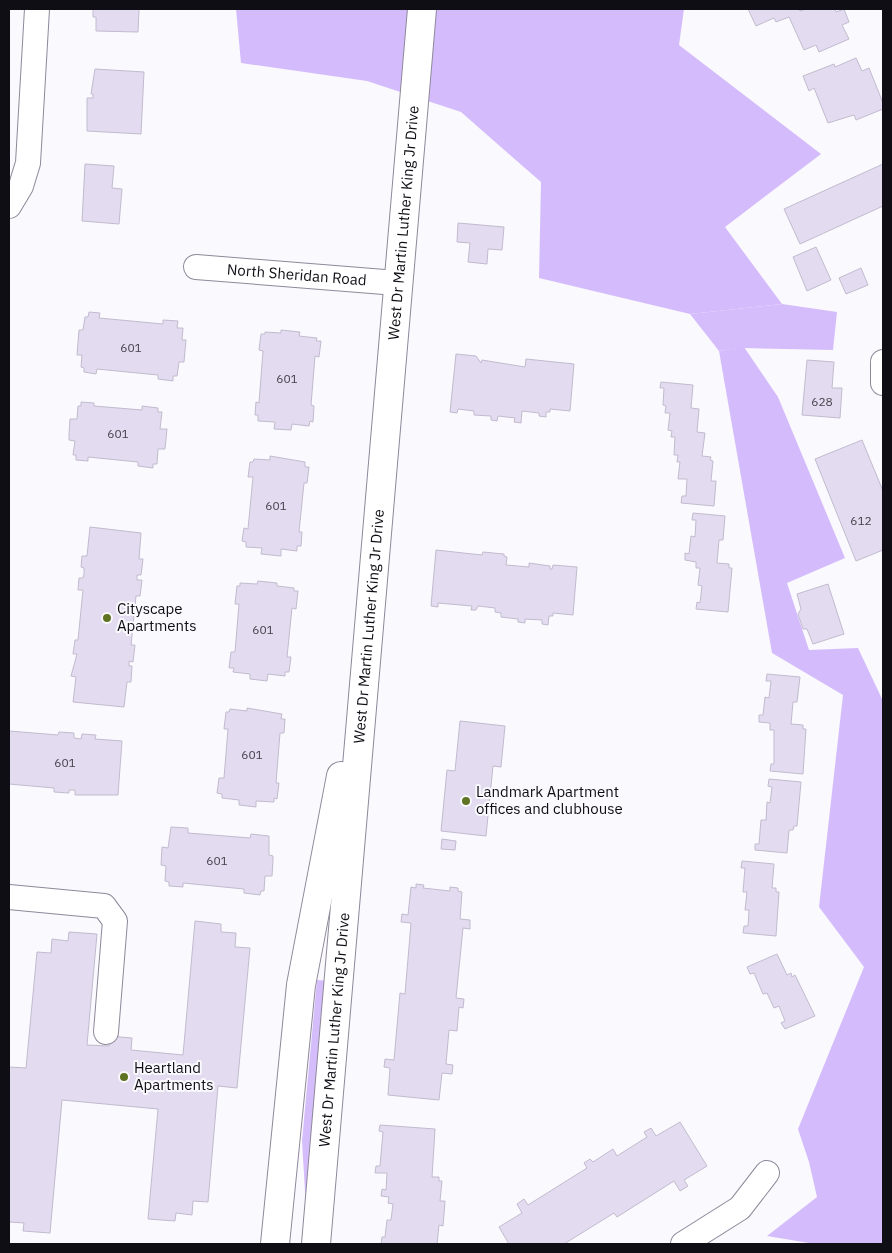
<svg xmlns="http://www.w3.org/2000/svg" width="892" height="1253" font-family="'IBM Plex Sans',sans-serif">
<rect width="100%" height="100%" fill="#faf9fd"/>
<g fill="#d5bdfc">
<polygon points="782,304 837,312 833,350 741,348 719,351 690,314"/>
<polygon points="317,980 331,981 306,1208 302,1141"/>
</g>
<g fill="#d4bcfc">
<polygon points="236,9 684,9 679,45 821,154 725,227 782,304 690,314 539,278 541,182 461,112 367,81 241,63"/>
<polygon points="744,347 778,397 845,558 787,583 809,650 858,648 883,701 883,1244 815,1244 767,1236 817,1197 809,1162 798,1129 864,967 819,907 843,695 772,653 719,351"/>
</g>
<g fill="#e3dcf0" stroke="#c2bbcf">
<polygon points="93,9 139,9 138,32 96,31 96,17 93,17"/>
<polygon points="748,9 799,9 800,11 806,9 835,9 836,12 844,9 849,22 842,25 849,39 819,52 816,45 804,50 789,17 776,22 774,18 756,26"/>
<polygon points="856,58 862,71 869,68 883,103 883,109 856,120 854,115 828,123 814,88 809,91 803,76 834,64 835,67"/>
<polygon points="95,69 144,72 141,134 87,131 87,98 93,98 93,94 91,94"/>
<polygon points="85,164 114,166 112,188 122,189 119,224 82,221"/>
<polygon points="883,164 883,206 800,244 784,209"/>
<polygon points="458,223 504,227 502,250 488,249 487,264 468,262 470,243 457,242"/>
<polygon points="816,247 831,280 807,291 793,257"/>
<polygon points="861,268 868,285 846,294 839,278"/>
<polygon points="89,312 100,313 99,318 163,324 163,320 178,321 177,328 183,328 182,340 186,340 184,362 179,362 177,376 173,376 173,381 158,379 158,375 97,369 96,374 84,372 84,368 81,367 82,355 77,355 79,330 83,330 85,317 88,317"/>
<polygon points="281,330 300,332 299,336 317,338 316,341 321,341 319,357 315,356 311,405 314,406 313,422 310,421 309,426 292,424 291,430 274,429 275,422 258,421 258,415 255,415 256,402 259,403 263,351 259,350 261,334 265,334 265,332 281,333"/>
<polygon points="456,354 476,356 481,363 482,360 525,367 526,359 574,364 570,411 550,409 550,412 546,412 546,417 539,416 539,413 522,411 521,423 514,422 515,418 498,416 497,421 491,420 491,416 474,415 474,411 458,409 457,413 450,412"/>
<polygon points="807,360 834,362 832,388 842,388 840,418 802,415"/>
<polygon points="661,382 693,385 691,408 699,409 697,432 705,433 702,456 711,457 710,460 713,461 711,481 716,481 714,506 681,503 682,496 686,496 687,479 678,479 680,462 677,462 678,455 674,455 675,437 671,437 672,431 668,430 670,413 665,413 666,406 663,405 664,388 660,388"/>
<polygon points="81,402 94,403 94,406 142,410 142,406 158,408 158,412 162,412 160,429 167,429 165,449 158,449 157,464 153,464 153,468 138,466 138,462 88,457 88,461 76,460 76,455 73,455 75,441 69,440 69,435 70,419 77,419 78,406 81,406"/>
<polygon points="862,440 883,491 883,550 856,561 815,459"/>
<polygon points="270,456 305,462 305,467 309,467 307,483 304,483 299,532 302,532 301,546 297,546 297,551 281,549 281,556 261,554 262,548 246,547 246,542 242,541 244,528 248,529 253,477 248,477 250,462 253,462 254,459 270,460"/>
<polygon points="693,513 725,516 723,540 719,540 717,563 729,564 729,568 732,568 728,612 696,609 697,602 700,603 702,586 698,585 700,568 696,568 696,562 685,560 685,553 689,554 691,536 695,537 696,520 692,520"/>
<polygon points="90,527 141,533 139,559 143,559 141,575 137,575 137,580 142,580 140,596 136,596 131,645 135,645 133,662 129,661 129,666 132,666 131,682 127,682 124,707 73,702 76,677 71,676 77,654 73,654 75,640 78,640 83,590 78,590 79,578 83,578 84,574 84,568 81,567 82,556 87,556"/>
<polygon points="436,550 482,555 483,552 504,554 504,556 507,557 506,565 529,567 529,563 550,566 550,569 552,569 553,565 577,567 573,615 553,613 553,616 549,616 548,625 542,624 542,620 525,619 525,623 518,622 518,619 501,617 501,613 495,612 495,608 478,606 476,610 471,610 472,606 438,603 438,607 431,606"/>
<polygon points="258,581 277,583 277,586 294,588 294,591 298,591 296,609 292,608 287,657 291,657 289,672 285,672 285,676 268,674 267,681 250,679 250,674 233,672 234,668 229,668 231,652 235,652 239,604 235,604 237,586 240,586 240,583 257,584"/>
<polygon points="828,584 844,634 813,644 807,629 803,629 798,614 801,609 797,594"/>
<polygon points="767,674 800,677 797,702 793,702 791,724 803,725 803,729 806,729 803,774 770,771 771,764 774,764 774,730 770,730 770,723 759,722 759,715 763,715 765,697 769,698 771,681 766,681"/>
<polygon points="247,708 282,714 281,719 285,719 284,733 280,733 276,783 279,783 277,799 274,798 274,802 256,801 256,807 239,805 239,800 222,798 222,794 217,793 219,778 224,778 228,729 224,729 226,712 229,712 230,709 247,711"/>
<polygon points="460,721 505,726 501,767 493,766 486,836 441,831 447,770 455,771"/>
<polygon points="9,727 9,731 58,735 59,732 74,733 74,738 81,739 82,734 96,735 95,739 122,741 118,795 75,795 75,790 69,790 69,793 54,792 54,788 9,784"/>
<polygon points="769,779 801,782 797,826 794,826 793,830 789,830 787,853 755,850 755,844 759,844 761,820 766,820 767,802 770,803 772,787 768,786"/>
<polygon points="171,827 188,828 188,833 250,838 251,834 269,836 269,855 273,856 273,860 272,876 265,876 264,891 261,891 260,895 244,893 244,889 183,883 183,887 169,886 169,882 165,881 166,866 161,865 162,847 168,848"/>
<polygon points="442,839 456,841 455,850 441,849"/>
<polygon points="742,861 774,864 772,888 776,888 776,892 779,892 776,936 743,933 744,926 748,926 749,910 745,910 747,892 743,892 745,868 741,868"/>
<polygon points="416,884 424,885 423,888 450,891 450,887 458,888 458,891 462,892 460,919 470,920 470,929 463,928 456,998 464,999 463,1008 459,1007 457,1031 449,1030 446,1064 453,1065 452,1074 442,1073 439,1100 388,1095 390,1068 384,1067 385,1059 394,1060 400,993 405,994 411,923 401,922 402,914 408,915 411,887 416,888"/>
<polygon points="195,921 221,924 221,932 236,933 235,947 250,948 237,1088 218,1086 208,1202 193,1201 192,1215 176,1213 175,1221 148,1219 158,1109 62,1100 50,1233 23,1231 24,1223 9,1222 9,1067 26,1068 37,952 51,953 52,939 68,941 69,932 97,934 87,1045 109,1046 109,1036 132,1038 131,1050 183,1055"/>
<polygon points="777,954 787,975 791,973 792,977 795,975 815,1016 785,1029 781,1023 785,1021 779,1006 774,1008 767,993 763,994 754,973 750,974 747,967"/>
<polygon points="680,1122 707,1166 684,1180 688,1186 680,1191 674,1181 617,1217 614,1213 564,1244 509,1244 499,1227 522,1213 517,1204 524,1199 528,1205 587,1168 584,1163 590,1159 593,1162 613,1149 617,1156 647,1137 644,1132 651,1128 656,1136"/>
<polygon points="380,1125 435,1129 432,1177 439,1177 439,1181 442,1181 440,1201 445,1201 443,1226 439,1225 437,1244 381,1244 382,1237 385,1237 387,1220 391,1220 393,1204 388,1203 389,1197 381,1196 382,1189 386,1190 387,1173 375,1173 376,1166 380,1166 383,1132 379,1131"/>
</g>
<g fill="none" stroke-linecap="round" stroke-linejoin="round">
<defs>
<g id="minor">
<polyline points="9,206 21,186 28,163 37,9"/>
<path id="s1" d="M196,267L397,283"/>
<polyline points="883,362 883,383"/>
<polyline points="9,897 104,906 115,921 106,1032"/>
<polyline points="683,1244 740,1208 767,1173"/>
</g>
<g id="major">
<polyline points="275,1244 301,985 341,776"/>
<path id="s2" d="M316,1244L422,9"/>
</g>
</defs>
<use href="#minor" stroke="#8e889a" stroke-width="26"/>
<use href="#major" stroke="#8e889a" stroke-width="30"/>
<use href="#minor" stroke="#fff" stroke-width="24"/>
<use href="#major" stroke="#fff" stroke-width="28"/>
</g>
<g fill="#607322" stroke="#faf9fd" stroke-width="2">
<circle cx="107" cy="618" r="5"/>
<circle cx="466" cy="801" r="5"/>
<circle cx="124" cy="1077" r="5"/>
</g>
<g text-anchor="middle" stroke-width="4" stroke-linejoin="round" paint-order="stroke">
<g font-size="12" fill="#45424c">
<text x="131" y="352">601</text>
<text x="287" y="383">601</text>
<text x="822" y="406">628</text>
<text x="118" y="438">601</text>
<text x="276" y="510">601</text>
<text x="861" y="525">612</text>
<text x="263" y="634">601</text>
<text x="252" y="759">601</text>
<text x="65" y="767">601</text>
<text x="217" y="865">601</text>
</g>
<g font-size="15" fill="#100e15" stroke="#faf9fd">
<text dy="5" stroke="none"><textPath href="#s2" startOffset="1025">West Dr Martin Luther King Jr Drive</textPath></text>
<text dy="5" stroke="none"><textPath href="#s1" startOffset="101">North Sheridan Road</textPath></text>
<text dy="5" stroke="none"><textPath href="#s2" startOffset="620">West Dr Martin Luther King Jr Drive</textPath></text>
<text dy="5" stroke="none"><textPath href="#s2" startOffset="215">West Dr Martin Luther King Jr Drive</textPath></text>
</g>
<g font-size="15" fill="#100e15" stroke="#faf9fd" text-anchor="start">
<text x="117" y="614">Cityscape<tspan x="117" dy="17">Apartments</tspan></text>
<text x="476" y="797">Landmark Apartment<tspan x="476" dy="17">offices and clubhouse</tspan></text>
<text x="134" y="1073">Heartland<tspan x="134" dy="17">Apartments</tspan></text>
</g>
</g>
<rect width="892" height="1253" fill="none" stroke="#100e15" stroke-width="20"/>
</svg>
